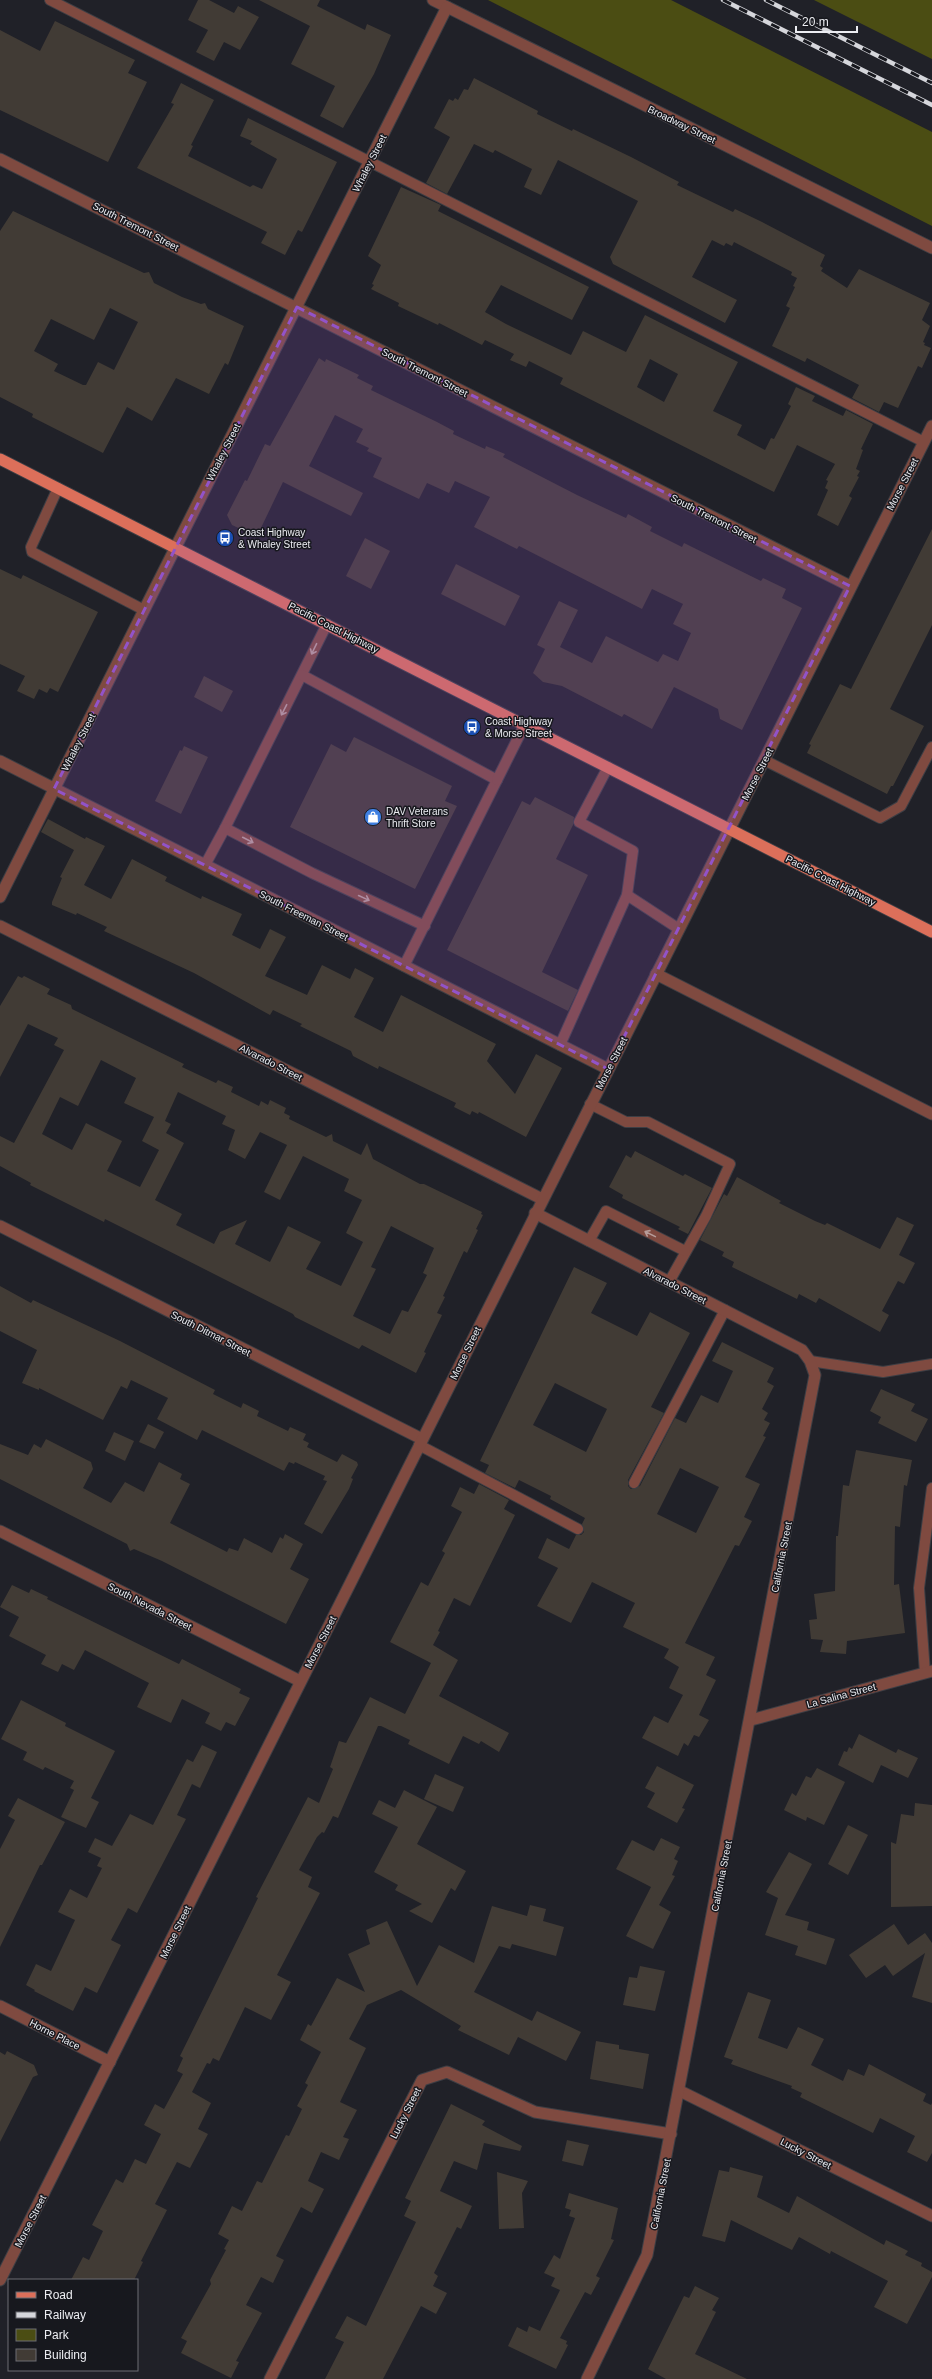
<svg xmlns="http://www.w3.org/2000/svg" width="932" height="2379" font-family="Arial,sans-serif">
<rect width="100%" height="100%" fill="#202128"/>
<g fill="#4b4d13">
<polygon points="488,0 671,0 932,132 932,226"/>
<polygon points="814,0 932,0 932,59"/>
</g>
<g fill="#413b35" fill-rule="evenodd">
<polygon points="198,0 209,0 234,13 238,6 259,17 240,50 224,42 214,61 196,52 208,30 188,20"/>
<polygon points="259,0 320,0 317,6 365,30 367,24 391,35 374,74 343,128 320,116 335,86 291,64 310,26"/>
<polygon points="55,21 135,60 128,73 147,82 108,162 0,110 0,30 40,51"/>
<polygon points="474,78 538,111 537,114 572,131 573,129 631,157 679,182 677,185 733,212 735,209 760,221 825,255 820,266 823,268 821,271 847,288 859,269 930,303 922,320 930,326 923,342 925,343 924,345 931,348 922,368 918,366 898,408 884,402 879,412 852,398 859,385 807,358 805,362 772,346 790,308 786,306 795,287 793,286 797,278 791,275 792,272 734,242 732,246 726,243 724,246 712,240 692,277 737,300 725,323 613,264 610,257 638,201 558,160 541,195 524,187 532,169 495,150 493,153 474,144 447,194 426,183 450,137 434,128 449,99 453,101 455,98 458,100 464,89 468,90"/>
<polygon points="181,83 214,100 191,145 193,146 188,156 250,187 253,185 262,189 277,159 250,144 252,141 240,136 248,118 337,162 302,232 298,230 285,255 261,243 267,232 137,168 174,104 171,103"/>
<path d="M401,187L441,205L438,211L589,287L572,320L501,285L485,312L506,324L571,355L583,331L626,352L645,315L738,362L713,411L742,425L737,435L765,450L771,438L774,439L791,406L788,404L796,387L815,396L812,401L843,416L846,410L873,424L861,449L863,450L856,469L860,471L857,476L859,477L849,496L852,498L838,526L817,515L828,490L825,488L828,481L826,480L835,464L797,445L774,492L560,384L563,378L529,361L526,367L510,360L514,354L485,340L482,345L439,323L438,325L398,306L399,303L371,289L374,285L372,284L381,265L368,256ZM650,359L678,374L664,402L637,387Z"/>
<path d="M13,211L144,273L149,272L154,283L182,297L201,304L205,303L208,309L244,326L228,365L225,363L209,394L176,378L152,421L127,407L103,453L32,417L33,414L0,397V231ZM110,308L138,322L114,370L98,362L86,385H83L54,371L58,364L34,351L51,319L94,340Z"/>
<polygon points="319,358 325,362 326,359 359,375 357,378 373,386 371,390 437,422 454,431 453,434 485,449 486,446 505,454 503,457 577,495 626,518 628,514 652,527 650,531 682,547 684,543 761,581 763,578 786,589 782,598 802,608 742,730 720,719 718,709 674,687 652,729 624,714 622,717 562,686 543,682 533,673 545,649 537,645 559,601 578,610 560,647 592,663 606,636 658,662 663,654 678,661 691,633 673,624 683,604 652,589 642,609 519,546 517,549 474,527 490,497 455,481 449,493 427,483 419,499 373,477 382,458 367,451 369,448 356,442 363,429 335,415 309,466 363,493 351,516 283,482 260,530 249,533 232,525 227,515 245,480 247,481 265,444 270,446"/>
<polygon points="932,529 932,625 890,709 924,726 893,786 891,786 887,794 807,753 811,745 809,744 840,684 851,689"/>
<polygon points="365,538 390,551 371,589 346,576"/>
<polygon points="456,564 520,596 505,626 441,594"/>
<polygon points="0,569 21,579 23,575 98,612 58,692 50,688 47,693 39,689 34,699 17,691 25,676 0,664"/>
<polygon points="204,676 233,691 222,712 194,697"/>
<polygon points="354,737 452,786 445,801 457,806 415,889 290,827 331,744 346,752"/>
<polygon points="184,746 208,757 181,814 155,801 180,750 182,751"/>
<polygon points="535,797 574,817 573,825 556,859 588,875 542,972 578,990 568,1011 447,950 522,801 530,805"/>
<polygon points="48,819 85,839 86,837 105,846 84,885 111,899 132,859 167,877 165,881 201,899 202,896 242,914 232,935 260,949 270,929 286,937 265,976 307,995 322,965 350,979 355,968 374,978 354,1017 383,1032 401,995 496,1044 487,1061 515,1094 536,1054 562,1068 526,1137 479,1112 478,1114 472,1111 470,1115 454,1107 456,1103 379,1066 378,1069 353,1056 351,1051 300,1026 302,1024 273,1010 270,1015 194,973 104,931 107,927 77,913 76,915 52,905 52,902 62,878 60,877 74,850 41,832"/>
<path d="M18,976L22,978L24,976L50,989L47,994L71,1005L72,1009L184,1064L182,1067L216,1083L218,1080L233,1087L231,1092L259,1106L261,1101L268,1105L270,1100L286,1108L284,1113L290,1116L289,1119L326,1137L332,1134L333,1141L361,1155L367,1143L373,1159L420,1184H424L482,1212L481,1214L483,1215L476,1229L478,1230L467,1253L464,1251L443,1296L445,1297L437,1313L442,1315L424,1352L426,1353L416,1373L362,1345L359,1349L295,1317L293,1314L145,1239L105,1219L104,1222L30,1185L31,1183L0,1166V1136L14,1143L64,1050L54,1045L58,1038L28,1024L0,1077V1006ZM101,1060L136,1078L124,1103L154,1117L142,1141L159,1150L140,1187L107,1171L122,1141L86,1123L72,1150L42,1134L60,1097L78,1106ZM178,1092L226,1116L222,1124L235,1130L228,1150L245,1159L260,1132L287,1145L264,1192L280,1200L303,1156L349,1179L344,1191L362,1200L346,1233L363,1242L341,1286L306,1269L321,1242L288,1226L270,1262L235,1244L247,1220L220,1232L214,1244L176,1225L182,1214L155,1200L184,1143L166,1133L171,1124L165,1121ZM391,1226L434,1248L423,1273L427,1275L408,1312L402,1310L390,1334L353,1316L376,1269L371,1267Z"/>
<polygon points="635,1151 683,1176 685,1174 712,1188 688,1234 678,1229 680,1227 622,1198 623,1195 609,1187 626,1155 631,1158"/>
<polygon points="737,1177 781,1201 779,1203 815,1221 825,1225 827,1223 880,1249 897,1217 914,1225 899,1255 915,1263 904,1284 898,1281 882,1311 889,1315 880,1332 819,1298 816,1303 799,1294 797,1299 732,1267 734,1262 722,1256 724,1252 700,1240 724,1194 727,1196"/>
<path d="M574,1267L607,1283L591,1313L637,1336L650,1312L690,1333L651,1407L664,1413L628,1480V1486L631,1489L640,1486L675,1418L686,1423L701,1395L718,1403L733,1371L712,1361L722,1342L774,1368L767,1382L774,1386L762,1409L768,1413L764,1420L770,1423L763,1436L766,1437L745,1477L760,1484L744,1517L752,1521L739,1546L735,1545L685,1643L715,1657L706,1675L716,1680L699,1715L709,1720L699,1737L694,1735L688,1746L684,1743L678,1756L642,1738L654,1716L668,1723L683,1695L669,1688L679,1667L664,1658L669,1649L623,1627L635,1603L592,1582L571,1623L537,1606L558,1568L538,1558L547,1538L569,1549L576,1535H581L584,1532L582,1524L585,1518L550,1499L551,1496L519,1480L515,1488L485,1473L489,1465L480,1461ZM555,1383L607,1409L586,1452L533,1425ZM680,1468L719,1487L696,1533L657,1514Z"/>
<polygon points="0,1286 31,1303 33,1300 120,1341 215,1390 213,1394 241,1408 243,1403 259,1411 257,1416 288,1431 290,1427 306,1434 303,1440 309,1443 307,1447 337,1462 342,1454 357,1462 358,1465 351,1478 353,1479 349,1489 322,1534 304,1524 327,1481 323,1480 325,1476 295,1462 294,1464 289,1462 284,1471 202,1430 197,1440 157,1419 168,1398 131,1380 127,1389 121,1386 103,1420 39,1388 39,1390 22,1383 37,1350 0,1331"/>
<polygon points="881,1389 915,1404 911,1411 928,1419 916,1442 878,1423 881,1417 870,1411"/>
<polygon points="148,1424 164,1432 155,1449 139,1442"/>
<polygon points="114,1432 134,1441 125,1461 105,1451"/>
<polygon points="46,1439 91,1462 93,1469 83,1488 111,1503 125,1482 144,1492 159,1462 182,1474 180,1479 190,1484 170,1523 227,1552 229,1548 238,1551 244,1538 272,1553 280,1537 283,1539 285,1534 303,1544 290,1569 309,1579 286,1624 162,1561 134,1549 130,1551 127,1544 0,1479 0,1444 28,1455 34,1444 41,1448"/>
<polygon points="856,1450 912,1460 907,1486 904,1485 900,1527 895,1526 894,1585 899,1584 905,1633 847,1641 846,1654 820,1652 823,1640 811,1639 809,1620 817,1619 814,1594 835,1591 836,1536 838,1536 843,1485 849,1486"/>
<polygon points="479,1484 509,1500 504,1509 515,1515 470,1606 454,1598 438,1631 440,1632 433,1645 458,1660 439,1696 509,1733 499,1752 481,1741 479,1744 463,1736 449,1764 408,1744 410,1740 381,1726 378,1726 338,1818 333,1816 324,1833 322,1832 317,1837 299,1870 312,1877 308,1887 320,1893 277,1975 291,1982 271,2020 245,2007 219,2061 213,2058 210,2064 207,2063 192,2092 211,2103 198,2129 208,2134 190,2168 177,2162 155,2204 167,2210 141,2261 143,2262 134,2280 71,2280 83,2257 89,2260 103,2231 92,2225 116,2179 123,2183 135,2159 146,2164 161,2134 144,2125 155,2104 164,2109 183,2074 177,2071 183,2058 180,2056 258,1898 256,1897 308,1797 319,1803 333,1769 330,1767 339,1741 346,1743 370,1697 405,1714 431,1663 390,1642 421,1582 428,1586 445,1553 442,1551 462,1512 451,1506 460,1487 474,1494"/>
<polygon points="12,1585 29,1593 31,1589 48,1597 47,1599 179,1664 182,1659 241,1689 239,1693 250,1698 235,1726 226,1722 221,1731 205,1723 210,1713 182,1699 171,1723 137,1707 149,1683 85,1650 74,1670 62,1664 58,1672 41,1664 46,1655 9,1636 19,1617 0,1607"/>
<polygon points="21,1700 66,1723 65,1726 115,1751 91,1798 99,1802 86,1828 61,1817 74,1790 70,1788 74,1781 45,1767 43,1770 23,1760 27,1752 1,1739"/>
<polygon points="859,1734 896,1753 898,1749 918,1758 908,1778 881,1765 873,1783 838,1765 844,1751 847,1752 849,1747 852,1749"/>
<polygon points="202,1745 217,1752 200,1788 192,1784 177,1815 186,1819 137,1913 128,1908 111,1940 121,1945 97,1993 85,1987 73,2011 34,1991 35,1990 26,1985 36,1964 51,1971 75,1920 58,1912 70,1889 87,1898 102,1868 97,1866 101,1858 88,1852 95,1838 112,1846 130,1814 153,1825 187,1759 193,1762"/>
<polygon points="657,1766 694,1785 682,1808 685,1809 677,1823 647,1807 655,1793 645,1788"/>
<polygon points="817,1768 845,1782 824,1825 807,1817 806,1821 784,1810 792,1793 796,1796 806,1776 811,1778"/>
<polygon points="435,1774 464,1787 453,1812 424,1799"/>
<polygon points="404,1790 437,1807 417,1844 466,1871 455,1891 451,1888 432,1923 409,1911 422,1904 395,1890 398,1885 374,1872 398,1827 372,1814 379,1800 395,1808"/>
<polygon points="18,1798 65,1822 42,1865 40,1865 0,1947 0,1849 15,1820 8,1816"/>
<polygon points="915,1803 932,1805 932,1906 891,1907 891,1842 896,1844 901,1814 914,1816"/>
<polygon points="848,1825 868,1835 848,1875 828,1864"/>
<polygon points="661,1838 680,1847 674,1859 678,1861 672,1875 675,1876 659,1905 671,1912 653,1949 626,1936 651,1887 616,1869 632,1840 654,1851"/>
<polygon points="789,1852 812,1864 785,1915 809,1922 807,1930 835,1939 826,1965 795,1955 798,1946 765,1935 778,1898 766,1892"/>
<polygon points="530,1905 546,1909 543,1921 564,1927 556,1956 512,1944 510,1949 499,1946 474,1992 532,2021 537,2011 581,2032 566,2061 518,2037 509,2055 458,2030 461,2026 401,1990 367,2005 349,2039 366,2048 340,2102 357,2110 343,2137 349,2139 339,2160 321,2152 308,2181 324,2189 312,2213 301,2207 276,2256 284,2260 273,2283 261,2277 246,2305 262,2313 236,2361 239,2362 231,2378 181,2353 187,2341 181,2338 211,2284 210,2280 226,2250 224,2249 229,2240 218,2234 232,2206 242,2211 257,2181 262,2183 286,2135 289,2136 302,2109 297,2106 308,2085 305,2083 321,2052 300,2040 308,2024 311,2026 337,1978 365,1992 348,1954 370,1944 366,1930 387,1921 417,1986 439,1945 474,1963 492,1906 527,1916"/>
<polygon points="894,1924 908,1945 925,1933 932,1943 932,2003 912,1997 925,1953 893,1976 885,1965 866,1978 849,1955"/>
<polygon points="640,1966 665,1971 655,2011 623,2005 629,1977 637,1978"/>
<polygon points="748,1992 771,2000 758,2038 787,2049 798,2027 824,2039 811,2065 843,2081 848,2069 864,2076 869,2064 926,2094 923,2101 931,2105 932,2103 932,2153 927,2162 907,2152 915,2136 880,2118 873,2133 800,2097 802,2093 791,2088 792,2086 731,2064 733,2060 724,2057"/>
<polygon points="596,2041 619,2045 619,2049 649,2054 643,2089 590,2079"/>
<polygon points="7,2051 34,2065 38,2075 33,2077 0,2142 0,2052 5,2055"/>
<polygon points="451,2104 485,2121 482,2125 522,2146 520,2151 484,2143 477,2170 454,2161 440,2191 472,2206 461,2229 457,2227 434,2273 438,2276 433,2286 447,2293 436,2314 421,2306 383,2379 325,2379 344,2342 335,2338 347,2316 366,2326 416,2222 404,2216 411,2201 405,2198"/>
<polygon points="567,2140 589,2145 583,2166 562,2161"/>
<polygon points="730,2167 763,2176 757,2197 789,2213 797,2196 884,2245 886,2240 908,2251 905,2255 922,2263 921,2266 932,2272 932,2277 907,2324 874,2307 888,2281 831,2251 830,2254 799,2237 792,2250 731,2220 725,2242 702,2236 719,2170 729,2172"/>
<polygon points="497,2172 528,2181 522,2193 524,2228 499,2229"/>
<polygon points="569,2193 618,2208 611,2239 614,2240 596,2276 600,2278 591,2295 585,2292 560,2338 567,2341 566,2344 568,2345 556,2369 508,2346 517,2327 527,2332 529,2326 540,2331 560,2290 551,2286 555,2278 544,2273 554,2255 560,2259 575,2218 569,2216 571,2210 565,2208"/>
<polygon points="695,2286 719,2298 712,2310 716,2312 695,2354 747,2379 666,2379 648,2369 684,2296 689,2298"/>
</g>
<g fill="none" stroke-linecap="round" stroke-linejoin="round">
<defs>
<g id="service">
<polyline points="50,0 924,442"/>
<polyline points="58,488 31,547 32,552 144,610"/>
<polyline points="327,624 225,828 312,873 425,926"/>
<polyline points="302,675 497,780 404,966"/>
<polyline points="764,760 880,818 901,806 932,747"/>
<polyline points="497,780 525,724"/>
<polyline points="205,865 225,828"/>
<polyline points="627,895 679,929"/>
<polyline points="560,1045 627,895 633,851 579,822 608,767"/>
<polyline points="590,1104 626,1122 648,1122 730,1164 706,1216 669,1282"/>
<polyline points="589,1241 606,1211 685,1251"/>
<polyline points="810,1361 883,1372 932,1364"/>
<polyline points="419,1445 578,1529"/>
<polyline points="634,1483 725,1310"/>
<polyline points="925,1673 919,1588 932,1488"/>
</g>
<g id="minor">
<polyline points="433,0 932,248"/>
<polyline points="0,159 850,586"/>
<polyline points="0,761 608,1069"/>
<polyline points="730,828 932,426"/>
<polyline points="0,897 447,7"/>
<polyline points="0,926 542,1199"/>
<polyline points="656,974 932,1114"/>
<polyline points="0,1226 422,1439"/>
<polyline points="0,1531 300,1681"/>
<polyline points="751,1720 932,1671"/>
<polyline points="0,2006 110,2062"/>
<polyline points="680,2091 932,2216"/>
<polyline points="270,2379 422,2080 447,2072 535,2112 671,2134"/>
</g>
<g id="tertiary">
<polyline points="535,1213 802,1350 810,1361 815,1375 647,2255 587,2379"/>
<polyline points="0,2280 730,828"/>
</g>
<polyline id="primary" points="0,459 932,932"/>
</defs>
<use href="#service" stroke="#3d3e44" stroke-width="12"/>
<use href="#minor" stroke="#3d3e44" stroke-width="13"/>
<use href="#tertiary" stroke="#3d3e44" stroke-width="13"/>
<use href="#primary" stroke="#3d3e44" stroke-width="13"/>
<use href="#service" stroke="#7f4a40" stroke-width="10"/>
<use href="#minor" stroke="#7f4a40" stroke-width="11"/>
<use href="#tertiary" stroke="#7f4a40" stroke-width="11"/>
<use href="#primary" stroke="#dc6f5a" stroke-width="11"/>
<defs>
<g id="rail">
<polyline points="723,0 932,105"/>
<polyline points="766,0 932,83"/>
</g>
</defs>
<use href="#rail" stroke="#d5d6db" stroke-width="4.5"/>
<use href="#rail" stroke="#17181e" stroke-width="3" stroke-dasharray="9" stroke-linecap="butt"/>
</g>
<defs><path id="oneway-shaft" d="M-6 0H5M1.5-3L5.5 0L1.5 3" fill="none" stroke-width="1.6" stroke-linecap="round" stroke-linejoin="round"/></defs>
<g stroke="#b69c99">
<use href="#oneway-shaft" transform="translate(314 649) rotate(116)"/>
<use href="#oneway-shaft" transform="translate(284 710) rotate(117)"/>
<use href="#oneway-shaft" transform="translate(248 840) rotate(27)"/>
<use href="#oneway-shaft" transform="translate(364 898) rotate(25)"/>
<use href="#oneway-shaft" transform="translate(650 1234) rotate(-154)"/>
</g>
<path fill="#9253c9" fill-opacity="0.2" stroke="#9253c9" stroke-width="3" stroke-dasharray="8 5" stroke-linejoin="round" d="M297,307L850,586L608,1069L54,789Z"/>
<defs>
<symbol id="bus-disc" viewBox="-11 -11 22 22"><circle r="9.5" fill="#1a4fb4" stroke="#17181e"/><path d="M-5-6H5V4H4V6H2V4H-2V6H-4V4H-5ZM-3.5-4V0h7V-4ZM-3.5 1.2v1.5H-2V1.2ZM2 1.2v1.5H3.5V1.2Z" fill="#fff"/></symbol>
<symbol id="shop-disc" viewBox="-11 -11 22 22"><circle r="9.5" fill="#3f7fe0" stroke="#17181e"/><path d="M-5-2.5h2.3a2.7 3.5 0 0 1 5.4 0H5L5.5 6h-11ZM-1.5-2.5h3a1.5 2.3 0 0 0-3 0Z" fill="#fff"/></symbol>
</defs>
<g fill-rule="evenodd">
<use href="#bus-disc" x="215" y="528" width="20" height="20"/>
<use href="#bus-disc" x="462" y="717" width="20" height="20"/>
<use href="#shop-disc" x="363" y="807" width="20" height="20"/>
</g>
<g text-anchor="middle" stroke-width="3" stroke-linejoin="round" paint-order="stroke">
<g font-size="10" fill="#ecedf2" stroke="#17181e">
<text transform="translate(682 124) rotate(26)" y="4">Broadway Street</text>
<text transform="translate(369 163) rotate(-63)" y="4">Whaley Street</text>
<text transform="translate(136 226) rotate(27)" y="4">South Tremont Street</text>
<text transform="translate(425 372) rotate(27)" y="4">South Tremont Street</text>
<text transform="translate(223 452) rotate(-63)" y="4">Whaley Street</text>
<text transform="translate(902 484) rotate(-63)" y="4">Morse Street</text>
<text transform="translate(714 518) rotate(27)" y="4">South Tremont Street</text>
<text transform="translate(334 627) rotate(27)" y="4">Pacific Coast Highway</text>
<text transform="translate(78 742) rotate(-63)" y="4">Whaley Street</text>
<text transform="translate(757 774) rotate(-63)" y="4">Morse Street</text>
<text transform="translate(831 880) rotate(27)" y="4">Pacific Coast Highway</text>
<text transform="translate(304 915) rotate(27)" y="4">South Freeman Street</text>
<text transform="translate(271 1062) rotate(27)" y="4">Alvarado Street</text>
<text transform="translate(611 1063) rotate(-63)" y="4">Morse Street</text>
<text transform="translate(675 1285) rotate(27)" y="4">Alvarado Street</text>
<text transform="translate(211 1333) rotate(27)" y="4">South Ditmar Street</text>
<text transform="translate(465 1353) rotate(-64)" y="4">Morse Street</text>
<text transform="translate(781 1557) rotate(-79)" y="4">California Street</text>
<text transform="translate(150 1606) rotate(27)" y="4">South Nevada Street</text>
<text transform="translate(320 1642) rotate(-63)" y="4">Morse Street</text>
<text transform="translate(841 1695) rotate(-15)" y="4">La Salina Street</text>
<text transform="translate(721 1876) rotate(-79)" y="4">California Street</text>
<text transform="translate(175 1932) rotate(-64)" y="4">Morse Street</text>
<text transform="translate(55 2034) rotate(27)" y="4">Horne Place</text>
<text transform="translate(405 2113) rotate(-63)" y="4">Lucky Street</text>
<text transform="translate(806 2153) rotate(27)" y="4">Lucky Street</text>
<text transform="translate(660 2194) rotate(-79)" y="4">California Street</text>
<text transform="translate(30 2221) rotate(-63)" y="4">Morse Street</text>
</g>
<g font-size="10" fill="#ecedf2" stroke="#17181e" text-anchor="start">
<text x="238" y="536">Coast Highway<tspan x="238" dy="12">&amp; Whaley Street</tspan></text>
<text x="485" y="725">Coast Highway<tspan x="485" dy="12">&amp; Morse Street</tspan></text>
<text x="386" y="815">DAV Veterans<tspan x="386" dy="12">Thrift Store</tspan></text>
</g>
</g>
<rect x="8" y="2279" width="130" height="92" fill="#17181e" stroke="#6c6d73"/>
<rect x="16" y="2292" width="20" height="6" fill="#dc6f5a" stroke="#6c6d73"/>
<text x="44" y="2299" font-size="12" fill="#ecedf2">Road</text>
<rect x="16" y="2312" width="20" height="6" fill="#d5d6db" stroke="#6c6d73"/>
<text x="44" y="2319" font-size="12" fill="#ecedf2">Railway</text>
<rect x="16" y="2329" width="20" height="12" fill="#4b4d13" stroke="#6c6d73"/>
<text x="44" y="2339" font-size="12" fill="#ecedf2">Park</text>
<rect x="16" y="2349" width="20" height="12" fill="#413b35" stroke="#6c6d73"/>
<text x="44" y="2359" font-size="12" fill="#ecedf2">Building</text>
<path d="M796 26v6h61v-6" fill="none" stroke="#ecedf2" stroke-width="2"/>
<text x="802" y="26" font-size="12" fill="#ecedf2" stroke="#17181e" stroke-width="3" paint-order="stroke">20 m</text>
</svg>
